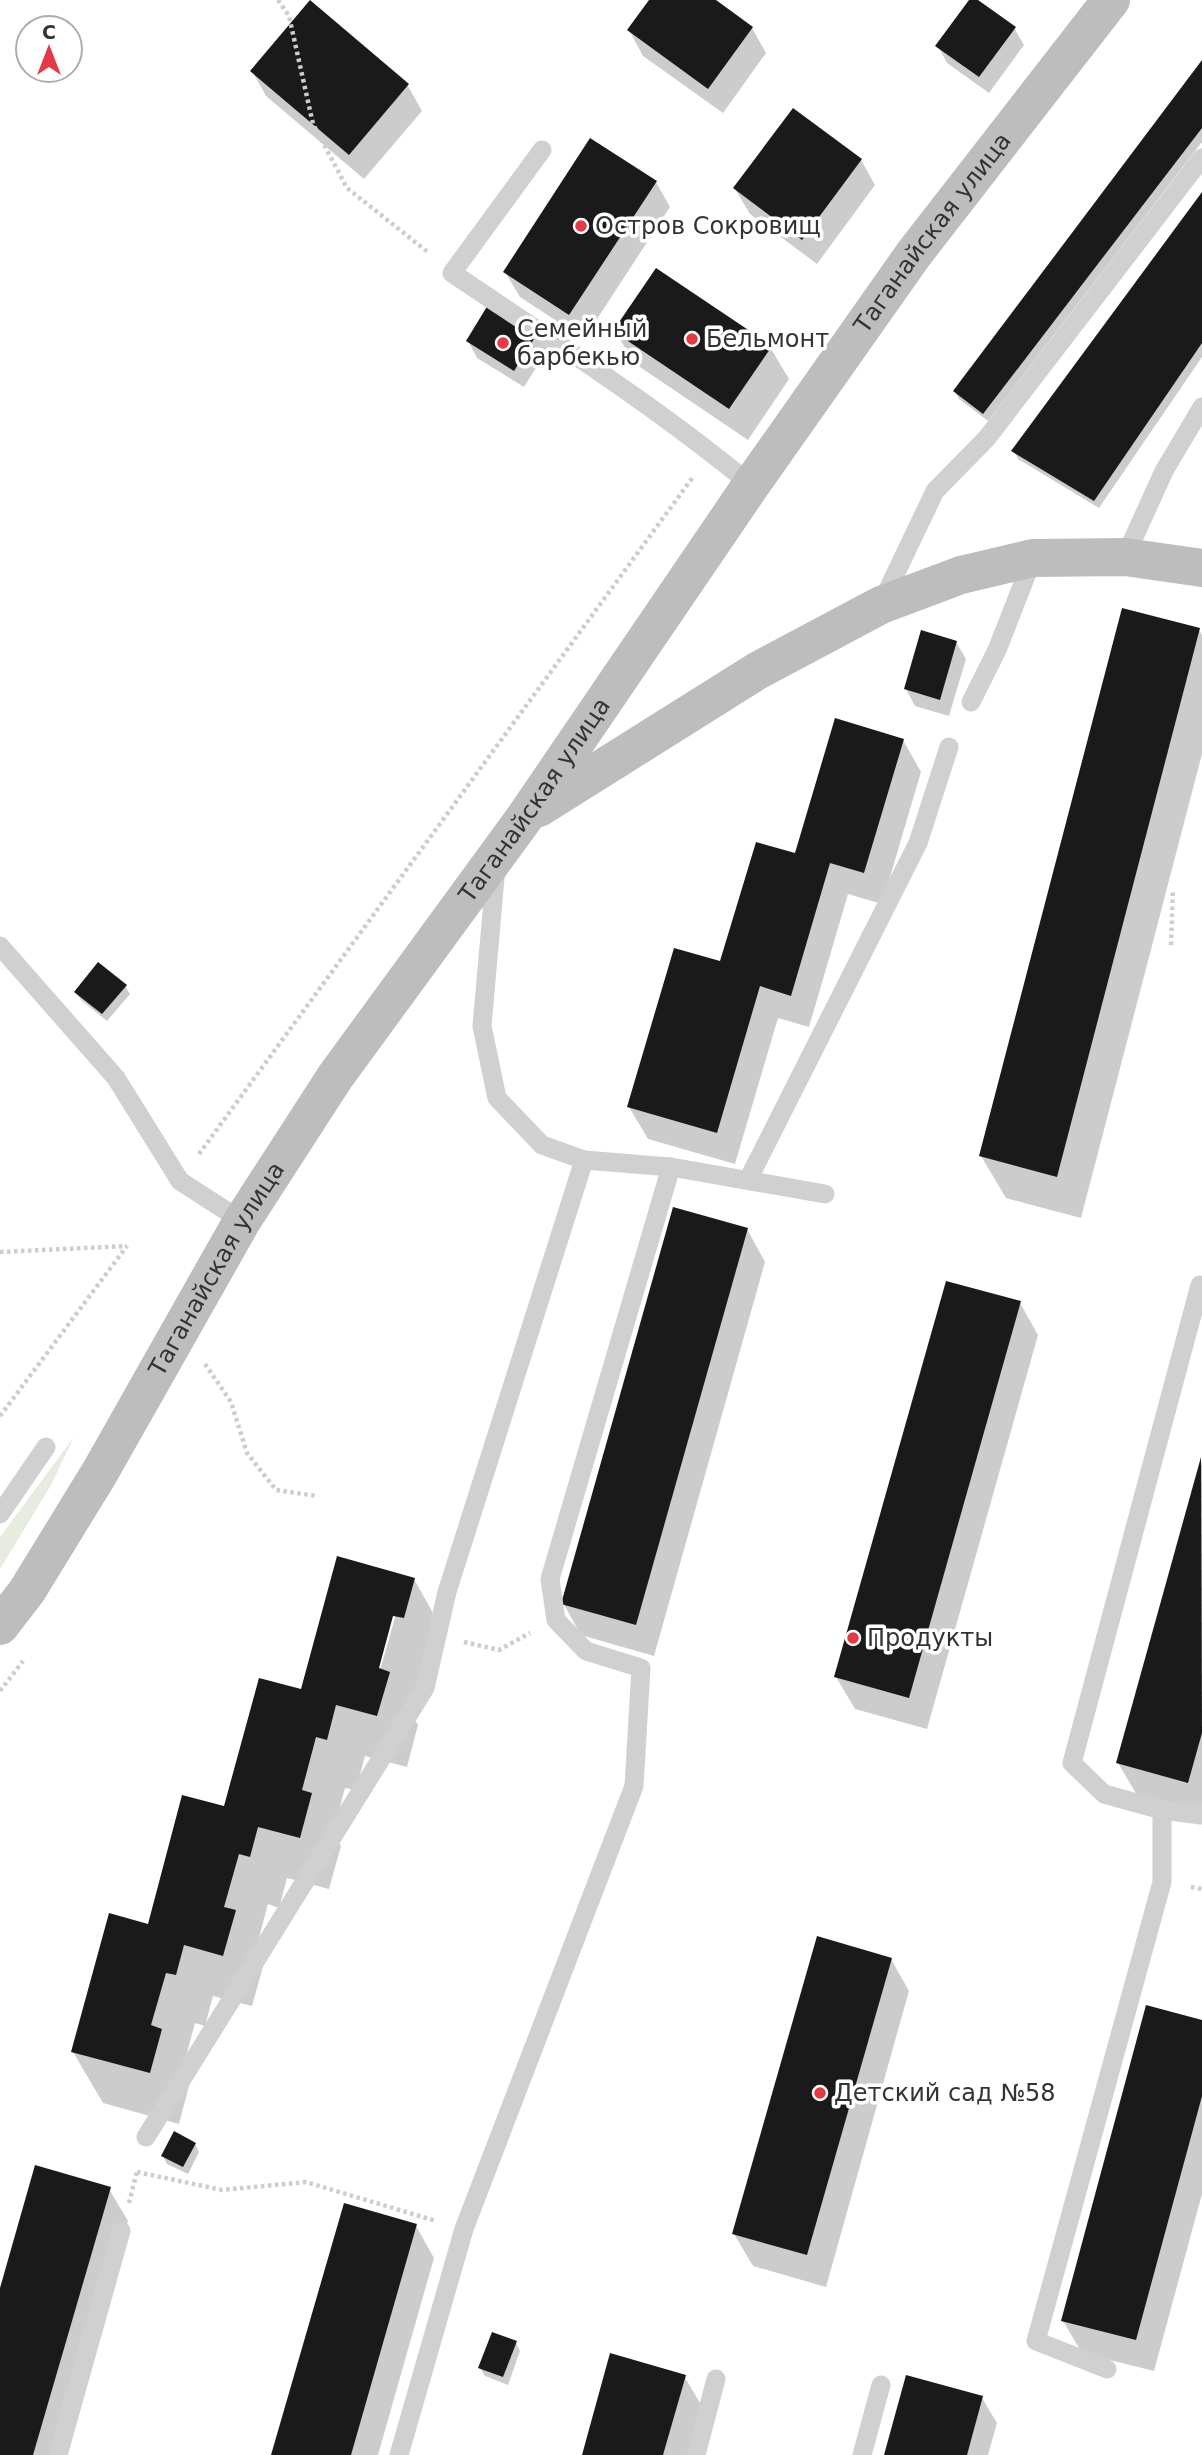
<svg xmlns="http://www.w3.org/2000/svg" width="1202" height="2455" font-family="'DejaVu Sans',sans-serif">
<rect width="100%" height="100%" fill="#fff"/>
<polygon fill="#e6ecdf" points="74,1437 51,1485 0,1569 0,1537"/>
<g fill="#0003" fill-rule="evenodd">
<polygon points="651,0 713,0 752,28 766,53 723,113 643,56 629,30"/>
<polygon points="971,0 975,0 1014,28 1024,45 989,93 947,63 938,46"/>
<polygon points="311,3 408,86 422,111 364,179 266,96 252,71"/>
<polygon points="1202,63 1202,142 988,421 959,399 955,391"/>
<polygon points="861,160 875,185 817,264 750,214 735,189"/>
<polygon points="656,182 670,207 584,339 520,297 505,272"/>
<polygon points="1202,195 1202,357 1099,508 1018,459 1014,451"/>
<polygon points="495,298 551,344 524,387 477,358 468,341"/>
<polygon points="615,331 770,347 789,379 748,440 634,363"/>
<polygon points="1199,630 1202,635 1202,754 1081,1218 1006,1198 981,1156"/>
<polygon points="956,642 966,659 949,716 915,706 906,689"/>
<polygon points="903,740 921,772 882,904 848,894 809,1027 778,1018 735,1164 648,1139 629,1107 722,963"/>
<polygon points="125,986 130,994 107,1021 81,1000 76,992"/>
<polygon points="747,1229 765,1262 654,1656 581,1635 563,1603"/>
<polygon points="1020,1303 1038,1335 927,1729 855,1709 836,1677"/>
<polygon points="1202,1461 1202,1813 1137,1795 1118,1763"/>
<path d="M414,1579L443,1631L410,1711L418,1725L407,1767L365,1756L356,1790L345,1788L333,1833L341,1846L329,1889L287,1878L279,1908L268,1904L256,1949L264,1963L252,2006L213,1996L205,2026L195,2023L183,2068L190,2082L179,2124L103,2103L73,2052L149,1926L302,1691ZM392,1614H396L378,1677L375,1676Z"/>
<polygon points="891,1959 909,1991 826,2287 753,2266 734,2234"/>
<polygon points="1202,2021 1202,2194 1154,2371 1082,2353 1063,2321"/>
<polygon points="195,2144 199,2152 188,2174 167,2164 163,2156"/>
<polygon points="109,2189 128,2221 60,2455 0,2455 0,2294"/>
<polygon points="416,2226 434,2258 378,2455 273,2455"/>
<polygon points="516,2343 520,2351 508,2385 485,2376 480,2368"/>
<polygon points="684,2376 703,2408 690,2455 584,2455"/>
<polygon points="982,2398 997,2423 988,2455 886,2455"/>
</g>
<g fill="#1a1a1a">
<polygon points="310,0 409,84 349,155 250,71"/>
<polygon points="649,0 716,0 753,27 708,89 627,30"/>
<polygon points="969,0 978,0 1016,27 979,77 935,46"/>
<polygon points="1202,60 1202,128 983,414 953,391"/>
<polygon points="793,108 862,159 802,240 733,188"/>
<polygon points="590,138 657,181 569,315 503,272"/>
<polygon points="1202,192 1202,343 1094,501 1011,451"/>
<polygon points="656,268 772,346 729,409 613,331"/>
<polygon points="494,295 542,326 514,371 466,341"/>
<polygon points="1122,608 1200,628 1057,1177 979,1156"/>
<polygon points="921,630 957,641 940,700 904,689"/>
<polygon points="835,718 904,739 864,873 830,863 791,996 760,986 717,1133 627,1107 674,948 720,961 756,842 795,853"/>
<polygon points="98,962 127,985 102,1014 74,992"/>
<polygon points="673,1207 748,1228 636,1625 561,1604"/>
<polygon points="946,1281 1021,1301 909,1698 834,1677"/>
<polygon points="1201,1457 1202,1733 1188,1783 1116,1763"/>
<polygon points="337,1556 415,1578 404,1618 393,1616 379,1668 390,1672 377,1716 336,1705 327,1740 316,1737 302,1790 312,1793 300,1838 258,1827 250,1857 239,1854 224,1907 236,1910 223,1956 184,1945 176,1975 166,1973 151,2025 162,2029 150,2073 71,2052 109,1913 148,1924 182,1795 224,1806 259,1678 301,1689"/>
<polygon points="817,1936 892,1958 807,2255 732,2234"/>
<polygon points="1146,2005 1202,2020 1202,2096 1136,2340 1061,2321"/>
<polygon points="174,2131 196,2143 183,2167 161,2156"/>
<polygon points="35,2165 111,2187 33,2455 0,2455 0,2288"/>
<polygon points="344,2203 417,2224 351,2455 271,2455"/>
<polygon points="492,2332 517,2341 503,2377 478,2368"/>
<polygon points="610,2353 686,2375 663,2455 582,2455"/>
<polygon points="906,2375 983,2396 967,2455 884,2455"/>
</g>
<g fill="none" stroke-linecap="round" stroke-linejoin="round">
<g stroke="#cdcdcd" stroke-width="4.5" stroke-dasharray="3.5 3.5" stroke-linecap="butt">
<polyline points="278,0 289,16 313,124 347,188 429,253"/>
<polyline points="1171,945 1173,890"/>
<polyline points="199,1154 693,477"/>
<polyline points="0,1252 127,1246"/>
<polyline points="205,1364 231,1402 247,1453 276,1490 317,1496"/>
<polyline points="0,1416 127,1246"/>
<polyline points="464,1642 499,1650 530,1633"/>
<polyline points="0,1691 23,1661"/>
<polyline points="1191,1887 1202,1889"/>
<polyline points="137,2172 222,2190 306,2182 436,2221"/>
<polyline points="129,2203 137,2171"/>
</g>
<g stroke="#d0d0d0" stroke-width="19">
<path d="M542,150L452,273C553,341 657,407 751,485"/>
<polyline points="1125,557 1164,471 1202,407"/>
<polyline points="881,604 935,491 987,438 1202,158"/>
<polyline points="971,702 997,650 1033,558"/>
<polyline points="496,867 482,1026 497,1098 542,1145 584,1160 671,1167 825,1194"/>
<polyline points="0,946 116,1078 180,1181 242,1221"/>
<polyline points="748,1180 918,843 949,747"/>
<polyline points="0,1514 46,1447"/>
<polyline points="1162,1810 1201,1815 1202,1813"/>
<polyline points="146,2137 425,1688 447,1592 584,1160"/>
<polyline points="1107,2369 1036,2341 1162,1882 1162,1810 1104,1794 1072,1763 1200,1285"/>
<polyline points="58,2455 121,2231"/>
<polyline points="399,2455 464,2229 634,1786 641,1668 586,1651 556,1620 550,1579 671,1167"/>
<polyline points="696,2455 716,2379"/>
<polyline points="862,2455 881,2385"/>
</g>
<g stroke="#bdbdbd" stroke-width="38">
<polyline points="539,808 757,671 881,605 961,575 1033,558 1125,557 1202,568"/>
<path id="s1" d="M0,1626L27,1591L100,1472L242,1221L335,1077L525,817L751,485L913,255L1111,0"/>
</g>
</g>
<g fill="#e63946" stroke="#fff" stroke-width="2.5">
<circle cx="581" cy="226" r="7"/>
<circle cx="692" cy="339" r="7"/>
<circle cx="503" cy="343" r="7"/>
<circle cx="853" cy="1638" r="7"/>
<circle cx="820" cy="2093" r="7"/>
</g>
<g text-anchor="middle" stroke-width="7" stroke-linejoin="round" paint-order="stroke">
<g font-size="24" fill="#333" stroke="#fff" text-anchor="start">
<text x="595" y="234">Остров Сокровищ</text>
<text x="517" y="337">Семейный<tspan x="517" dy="28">барбекью</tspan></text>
<text x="706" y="347">Бельмонт</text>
<text x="867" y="1646">Продукты</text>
<text x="834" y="2101">Детский сад №58</text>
</g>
<g font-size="24" fill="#333" stroke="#fff">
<text dy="8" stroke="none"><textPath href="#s1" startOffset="1678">Таганайская улица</textPath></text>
<text dy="8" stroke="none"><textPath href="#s1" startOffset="985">Таганайская улица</textPath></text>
<text dy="8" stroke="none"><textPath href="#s1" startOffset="418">Таганайская улица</textPath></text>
</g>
</g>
<g transform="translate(49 49)"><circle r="33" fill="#ffffff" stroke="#adadad" stroke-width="2"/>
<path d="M0-5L12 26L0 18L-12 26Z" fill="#e63946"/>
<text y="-10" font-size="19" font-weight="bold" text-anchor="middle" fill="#333333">С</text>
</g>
</svg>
